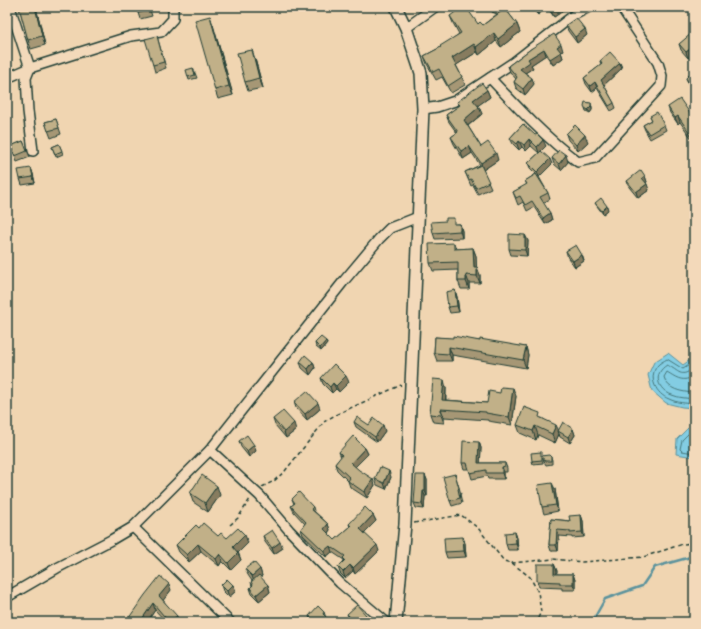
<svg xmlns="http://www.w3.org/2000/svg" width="701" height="629" font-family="Delius,sans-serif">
<rect width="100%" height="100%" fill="#f0d5b1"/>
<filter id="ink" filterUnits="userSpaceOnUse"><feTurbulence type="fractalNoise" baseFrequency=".025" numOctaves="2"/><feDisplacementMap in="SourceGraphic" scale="8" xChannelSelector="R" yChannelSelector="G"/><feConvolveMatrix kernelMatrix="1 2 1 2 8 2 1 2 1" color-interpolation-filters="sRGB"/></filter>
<g filter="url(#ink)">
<g fill="#83cde3" stroke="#5b939d">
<polygon points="668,353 683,365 694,357 694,408 682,407 666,403 652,391 648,375 654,362"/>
<polygon points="694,415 694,457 676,454 677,439 694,422"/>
</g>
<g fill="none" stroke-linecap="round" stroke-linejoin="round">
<g stroke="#47777a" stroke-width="1">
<path d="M694,362L683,369L667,359C664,361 659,363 657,366C648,378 656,394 669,399C677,403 686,403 694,404"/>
<path d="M694,368C680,379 680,371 667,365C652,374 658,390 672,395C679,398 687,398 694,399"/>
<path d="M694,376C683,383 677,378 667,372L664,377C667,390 682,392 694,393"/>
<polyline points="694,428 682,440 680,449 682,451 694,453"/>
</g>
<polyline stroke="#5b939d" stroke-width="2.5" points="592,622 605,599 642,586 655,567 694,556"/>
<defs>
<g id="minor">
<polyline points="10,7 30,68 26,78 28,111 33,151"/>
<polyline points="406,28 435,7"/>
<polyline points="7,78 30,68 131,36 161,32 173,19 173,7"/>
<path d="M490,78C518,108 546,138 578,162L595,158L661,86L662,76L658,63L621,7"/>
<polyline points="423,109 437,107 455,101 514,62 574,15 589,7"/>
<polyline points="210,450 260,496 289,530 340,583 386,622"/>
<polyline points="133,527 230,622"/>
<polyline points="7,597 57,568 111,540 133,527 210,450 343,282 379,239 390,228 418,217"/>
</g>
<polyline id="major" points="396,622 405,524 423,109 421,73 406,28 396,7"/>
</defs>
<use href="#minor" stroke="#1f3d34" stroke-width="12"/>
<use href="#major" stroke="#1f3d34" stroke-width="14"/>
<g stroke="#1f3d34" stroke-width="1.5" stroke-dasharray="4 3" stroke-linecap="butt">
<polyline points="262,487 274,481 285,471 324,422 335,415 401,385"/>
<polyline points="414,523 461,515 478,528 504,561 512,563 553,559 582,562 643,557 683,544 694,543"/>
<polyline points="230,525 238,518 250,499"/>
<polyline points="512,563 530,577 538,592 541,612 536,622"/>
</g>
<use href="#minor" stroke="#f3d9ba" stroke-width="9"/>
<use href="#major" stroke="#f3d9ba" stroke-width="11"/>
</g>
<g fill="#a69775" stroke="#1f3d34">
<polygon points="19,7 36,7 45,45 31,49 28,40"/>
<polygon points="136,7 149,7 152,16 140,19"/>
<polygon points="491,7 504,7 517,24 520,32 501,47 496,41 479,55 477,52 456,65 462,77 465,85 451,93 442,77 436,80 427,64 424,56 441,47 459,34 453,23 450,16 483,25 497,14 492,12"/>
<polygon points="530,7 562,7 563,11 554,17 547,7 538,15"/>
<polygon points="213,25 233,95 218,99 215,90"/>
<polygon points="566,25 587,35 577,43 568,31"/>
<polygon points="694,35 694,54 688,58 681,50 679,44"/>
<polygon points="157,36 166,68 155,72 153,65"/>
<polygon points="532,48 563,51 561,52 563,58 553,65 546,55 531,65 533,68 525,73 534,84 525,95 516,88 514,82 516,79 510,72 508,66"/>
<polygon points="255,59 263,88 248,91 245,82"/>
<polygon points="600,61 620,63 622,68 604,85 614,103 616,108 611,111 597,88 592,92 586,84 584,78 601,65"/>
<polygon points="193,68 197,78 189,80 188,77"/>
<polygon points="694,76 694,92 688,83 686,78"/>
<polygon points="487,90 490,97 478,105 482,114 468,126 481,147 498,160 483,170 491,188 478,194 473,185 471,186 465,172 480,165 472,153 463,159 454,144 451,137 457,133 449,122 446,115 459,106 457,102"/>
<polygon points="592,106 592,110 590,113 586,111 585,108"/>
<polygon points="668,107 694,119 694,142 680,122 678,124 670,113"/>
<polygon points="650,116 664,125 666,130 650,139 645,130 643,125 652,120"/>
<polygon points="56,119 61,134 51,138 45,122"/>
<polygon points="523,124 546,146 541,151 552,164 539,177 548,193 550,199 543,203 550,213 552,220 545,224 534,207 527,211 523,202 518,205 513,192 527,185 525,181 536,174 530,168 528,163 539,153 531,146 526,151 522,147 519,150 513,144 510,138"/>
<polygon points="566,134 588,142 578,151 568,140"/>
<polygon points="23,141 30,157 17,162 11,146"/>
<polygon points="59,144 63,154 56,157 52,147"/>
<polygon points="552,158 568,162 561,170 554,164"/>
<polygon points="31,168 33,174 35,183 22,185 20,179"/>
<polygon points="645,176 647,182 646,183 649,190 638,198 629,187 627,181"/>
<polygon points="595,203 608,210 603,214 597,206"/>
<polygon points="456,224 460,224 462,231 462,238 435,239 433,233"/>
<polygon points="525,235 528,241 527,256 511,255 509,249"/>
<polygon points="454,243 456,249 473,248 476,256 476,267 480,275 480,283 469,283 469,289 461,289 458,281 458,270 433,271 430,263"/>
<polygon points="566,251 582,255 584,261 575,267 568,258"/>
<polygon points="455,290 457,297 459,312 450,313 448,307"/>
<polygon points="435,337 480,341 526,347 528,355 526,368 452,355 452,361 437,361 434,353"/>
<polygon points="326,341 327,344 321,351 316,347 315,343"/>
<polygon points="300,362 313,362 315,368 310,375 302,368"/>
<polygon points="321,378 349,382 339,392 336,389 332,393 323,384"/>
<polygon points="446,388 446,400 487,403 516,396 512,425 488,421 488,420 444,417 444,423 433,422 430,414"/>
<polygon points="294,402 320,409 307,420 296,408"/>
<polygon points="542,418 558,430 573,429 575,435 570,443 560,437 559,434 555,443 538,435 536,440 520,433 517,425"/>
<polygon points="273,419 296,430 286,438 275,425"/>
<polygon points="354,422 369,425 385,431 377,442 356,427"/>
<polygon points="239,441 256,451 249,457 241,447"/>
<polygon points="479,442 481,448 480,463 505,463 507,468 507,472 504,472 504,479 488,479 487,476 472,479 469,469 464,469 462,463"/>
<polygon points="365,448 368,454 355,467 375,485 367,498 350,487 348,481 337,470 335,464 341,457 339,452"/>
<polygon points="542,456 551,457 552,460 552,464 546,465 543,460 543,463 533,464 532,461"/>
<polygon points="455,474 461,494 460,494 462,503 452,506 450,501"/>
<polygon points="425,475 427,480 427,496 425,496 424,509 416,508 414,503"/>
<polygon points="391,477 386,489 377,485 375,479"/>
<polygon points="555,489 558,511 544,514 542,507"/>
<polygon points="190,493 220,495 208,512 193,502"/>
<polygon points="292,499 313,507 314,511 328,524 330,530 328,533 335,540 350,527 349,524 373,515 376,521 364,533 379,551 355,574 353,571 345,578 340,573 338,567 344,561 344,560 332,552 326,557 303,535 301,529 305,524 294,512 291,506 294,504"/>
<polygon points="581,515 583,521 584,537 572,538 572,537 559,536 558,551 551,551 549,545 551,519 570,521"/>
<polygon points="199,528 218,536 248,543 238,552 241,560 231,570 222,561 219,566 201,551 189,562 179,552 176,545"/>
<polygon points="515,532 517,538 518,550 508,550 506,544"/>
<polygon points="263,536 283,548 274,554 265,542"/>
<polygon points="465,543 466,557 447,558 445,552"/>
<polygon points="554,564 557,571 556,574 573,574 575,580 575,590 562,590 562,588 539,587 537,581"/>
<polygon points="245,569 260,569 262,576 260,577 268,585 270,592 259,601 252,594 250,588 252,586 251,582 252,581 248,575"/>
<polygon points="221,585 233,585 236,591 229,597 223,591"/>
<polygon points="171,590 163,600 179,622 166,622 155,610 147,622 126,622"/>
<polygon points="324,612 326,618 331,622 311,622 309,616"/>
<polygon points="347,614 369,621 368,622 351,622 350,621"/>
</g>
<g fill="#877b5f" stroke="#1f3d34">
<polygon points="35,7 36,7 45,45 42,36"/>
<polygon points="538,7 547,7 538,15 536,9"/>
<polygon points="557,7 562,7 563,11 554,17 551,11"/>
<polygon points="210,16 213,25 233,95 229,86"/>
<polygon points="517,24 520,32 501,47 498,39"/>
<polygon points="585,29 587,35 577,43 575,37"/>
<polygon points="494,33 496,41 479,55 476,47"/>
<polygon points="474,44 477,52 455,66 452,58"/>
<polygon points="561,44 563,51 561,52 563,58 553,65 550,59 557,47"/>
<polygon points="694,46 694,54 688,58 686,52"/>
<polygon points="544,49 546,55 531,65 533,68 522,75 520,69 528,59"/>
<polygon points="252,50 255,59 263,88 259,78"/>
<polygon points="620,63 622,68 603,86 601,80"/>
<polygon points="532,78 534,84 525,95 523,89"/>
<polygon points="595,82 597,88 592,92 590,86"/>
<polygon points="487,90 490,97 476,107 473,100"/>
<polygon points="591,103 592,110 590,113 588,110"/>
<polygon points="479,107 482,114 466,127 464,120"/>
<polygon points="678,116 680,122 678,124 675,118"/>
<polygon points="585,135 588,142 578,151 576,145"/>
<polygon points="529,139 531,146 526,151 524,145"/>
<polygon points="543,140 546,146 539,153 537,147"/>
<polygon points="519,141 522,147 519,150 517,144"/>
<polygon points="469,146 472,153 463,159 461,151"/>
<polygon points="496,153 498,160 483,170 481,163"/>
<polygon points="566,155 568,162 561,170 559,164"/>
<polygon points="550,159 552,164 539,177 537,172"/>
<polygon points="31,168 33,174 35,183 33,177"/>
<polygon points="645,176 647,182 645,184 642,178"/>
<polygon points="647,184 649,190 638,198 636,192"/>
<polygon points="607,206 608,210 603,214 602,211"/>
<polygon points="550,213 552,220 545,224 543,218"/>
<polygon points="460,224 462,231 462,238 460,231"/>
<polygon points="525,235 528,241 527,256 525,250"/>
<polygon points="473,248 476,256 477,275 474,267"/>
<polygon points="582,255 584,261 575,267 573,261"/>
<polygon points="477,267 480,275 480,283 477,276"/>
<polygon points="466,275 469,283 469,289 466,281"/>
<polygon points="455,290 457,297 459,312 457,306"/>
<polygon points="326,341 327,344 321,351 320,348"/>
<polygon points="449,347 452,355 452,361 449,354"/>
<polygon points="526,347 528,355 526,368 523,360"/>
<polygon points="313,362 315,368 310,375 308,369"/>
<polygon points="346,376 349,382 339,392 336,386"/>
<polygon points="444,380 446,388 445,408 442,400"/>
<polygon points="333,383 336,389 332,393 330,387"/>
<polygon points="513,388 516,396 512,425 509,417"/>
<polygon points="318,403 320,409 307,420 305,414"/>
<polygon points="441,409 444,417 444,423 441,415"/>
<polygon points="294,423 296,430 286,438 284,432"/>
<polygon points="383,425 385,431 377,442 375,437"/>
<polygon points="556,425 559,431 558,431 559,434 555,443 552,434"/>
<polygon points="535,426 538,435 536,440 533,431"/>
<polygon points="573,429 575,435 570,443 568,437"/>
<polygon points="479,442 481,448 480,468 478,463"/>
<polygon points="254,445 256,451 249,457 247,451"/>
<polygon points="365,448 368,454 353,469 351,463"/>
<polygon points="502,467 504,472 504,479 502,473"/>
<polygon points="389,471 391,477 386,489 384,483"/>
<polygon points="425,475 427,480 427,496 425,491"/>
<polygon points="373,479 375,485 367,498 364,492"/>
<polygon points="552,483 555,489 558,511 556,505"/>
<polygon points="217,486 220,495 208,512 205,503"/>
<polygon points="423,491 425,496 424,509 422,504"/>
<polygon points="373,515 376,521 362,535 360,529"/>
<polygon points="581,515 583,521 584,537 582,532"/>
<polygon points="328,524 330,530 326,535 324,529"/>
<polygon points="557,530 559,536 558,551 556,545"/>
<polygon points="515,532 517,538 518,550 516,543"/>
<polygon points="245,535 248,543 236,555 233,547"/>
<polygon points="463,537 465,543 466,557 464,551"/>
<polygon points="280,542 283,548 274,554 272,548"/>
<polygon points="198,544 201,551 189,562 187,555"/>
<polygon points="377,545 379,551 355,574 353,568"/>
<polygon points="330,546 332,552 326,557 324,551"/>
<polygon points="238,553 241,560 231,570 228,563"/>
<polygon points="220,554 222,561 219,566 216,559"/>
<polygon points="554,564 557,571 556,580 554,574"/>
<polygon points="350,565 353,571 345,578 343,572"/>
<polygon points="260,569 262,576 254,582 252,576"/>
<polygon points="573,574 575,580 575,590 573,584"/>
<polygon points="169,584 171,590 162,602 159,596"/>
<polygon points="233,585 236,591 229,597 227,591"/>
<polygon points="268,585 270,592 259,601 256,595"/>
<polygon points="153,603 155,610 147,622 140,622"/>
<polygon points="366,615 369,621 368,622 360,622"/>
<polygon points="177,616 179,622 170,622"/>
</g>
<g fill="#c1b088" stroke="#1f3d34">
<polygon points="19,7 35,7 42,36 28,40"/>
<polygon points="136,7 149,7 149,10 138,13"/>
<polygon points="462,7 466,7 478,24 480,22 483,25 502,11 495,7 504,7 517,24 498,39 494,33 476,47 474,44 452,58 462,77 448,86 439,69 433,72 424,56 441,47 440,46 461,33 450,16"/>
<polygon points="534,7 538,7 536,9"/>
<polygon points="549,7 557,7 551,11"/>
<polygon points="210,16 229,86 215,90 195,20"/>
<polygon points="576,18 585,29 575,37 566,25"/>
<polygon points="692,33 694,35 694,46 686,52 679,44"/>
<polygon points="554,34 561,44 557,47 561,52 550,59 544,49 528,59 530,62 520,69 532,78 523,89 514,82 517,77 508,66 532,48"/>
<polygon points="157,36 164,62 153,65 145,39"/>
<polygon points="252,50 259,78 245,82 237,53"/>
<polygon points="610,52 620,63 601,80 614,103 609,106 595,82 590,86 584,78 602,64 600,61"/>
<polygon points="193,68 195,75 188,77 186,70"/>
<polygon points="691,73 694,76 694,90 686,78"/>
<polygon points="482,83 487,90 473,100 479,107 464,120 481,147 488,142 496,153 481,163 469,146 461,151 451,137 458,132 446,115 460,105 457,102"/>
<polygon points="680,99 694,119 694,139 678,116 675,118 668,107"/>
<polygon points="585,102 591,103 591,107 588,110 585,108 584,106"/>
<polygon points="657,112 664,125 649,134 643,125 652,120 650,116"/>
<polygon points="56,119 59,128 48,131 45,122"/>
<polygon points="523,124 535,135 537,134 543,140 537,147 529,139 524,145 519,141 517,144 510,138"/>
<polygon points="575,125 585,135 576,145 566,134"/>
<polygon points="23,141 27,151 15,156 11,146"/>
<polygon points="59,144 62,151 55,154 52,147"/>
<polygon points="559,150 566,155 559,164 552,158"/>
<polygon points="541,151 550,159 537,172 528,163"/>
<polygon points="481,165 489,182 476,188 471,179 469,180 465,172"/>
<polygon points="31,168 33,177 20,179 18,170"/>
<polygon points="641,170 645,176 642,178 647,184 636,192 627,181"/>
<polygon points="536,174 548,193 540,197 550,213 543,218 532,201 525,205 520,196 516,198 513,192 527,184 525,181"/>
<polygon points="601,198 607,206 602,211 595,203"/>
<polygon points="446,218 454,218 454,224 460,224 460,231 433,233 431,222 446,221"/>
<polygon points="509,234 525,235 525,250 509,249"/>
<polygon points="454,243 454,249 473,248 474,267 477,267 477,276 466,275 466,281 458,281 458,262 430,263 429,244"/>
<polygon points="576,245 582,255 573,261 566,251"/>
<polygon points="455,290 457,306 448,307 446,292"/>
<polygon points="453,336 480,341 480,339 526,347 523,360 449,347 449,354 434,353 435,337 453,338"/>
<polygon points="321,337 326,341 320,348 315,343"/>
<polygon points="305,355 313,362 308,369 300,362"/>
<polygon points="334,364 346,376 336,386 333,383 330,387 321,378"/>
<polygon points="433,379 444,380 442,400 487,403 489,391 500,393 501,387 513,388 509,417 486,413 486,412 441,409 441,415 430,414"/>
<polygon points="307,391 318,403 305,414 294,402"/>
<polygon points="524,407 540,413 539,417 556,425 552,434 535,426 533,431 517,425"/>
<polygon points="283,411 294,423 284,432 273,419"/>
<polygon points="357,417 369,425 374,418 383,425 375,437 354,422"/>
<polygon points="563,422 573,429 568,437 558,431"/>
<polygon points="247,435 254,445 247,451 239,441"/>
<polygon points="353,436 365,448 351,463 359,470 373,479 364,492 348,481 350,478 335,464 342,455 339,452"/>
<polygon points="463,441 479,442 478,463 505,463 505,466 502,467 502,473 486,473 486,470 470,473 467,463 462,463"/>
<polygon points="541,452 541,456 549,455 551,457 551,461 545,461 542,457 542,460 532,461 531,453"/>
<polygon points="380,467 389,471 384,483 375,479"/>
<polygon points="455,474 459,488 458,489 460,498 450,501 443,477"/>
<polygon points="202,475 217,486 205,503 190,493"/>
<polygon points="416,475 425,475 425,491 423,491 422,504 414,503"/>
<polygon points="552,483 556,505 542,507 538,485"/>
<polygon points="299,492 313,507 311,509 328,524 324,529 335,540 351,526 349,524 365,507 373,515 360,529 377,545 353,568 350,565 343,572 338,567 345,560 343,558 345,556 330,546 324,551 301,529 306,522 291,506 295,503 292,499"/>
<polygon points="581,515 582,532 570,533 570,531 557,530 556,545 549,545 551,519 570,521 569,516"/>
<polygon points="203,523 218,536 221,533 227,538 238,528 245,535 233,547 238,553 228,563 220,554 216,559 198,544 187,555 176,545 196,525 199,528"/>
<polygon points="272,530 280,542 272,548 263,536"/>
<polygon points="515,532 516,543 506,544 505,533"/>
<polygon points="463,537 464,551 445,552 444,538"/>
<polygon points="254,562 260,569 252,576 245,569"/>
<polygon points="537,564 554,564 554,574 573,574 573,584 560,584 560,582 537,581"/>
<polygon points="259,575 268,585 256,595 250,588 253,585 251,582"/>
<polygon points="160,576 169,584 159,596 177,616 169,622 153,603 140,622 126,622 145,595"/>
<polygon points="227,579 233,585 227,591 221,585"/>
<polygon points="357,605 366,615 360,622 355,622 347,614"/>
<polygon points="318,606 324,612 323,614 331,622 316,622 309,616"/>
<polygon points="18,619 20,622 14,622"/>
<polygon points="223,619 226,622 220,622"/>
</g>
</g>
<rect width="701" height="629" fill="none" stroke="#f3d9ba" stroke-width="24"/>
<rect x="12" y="12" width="677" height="605" fill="none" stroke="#1f3d34" stroke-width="1.5" filter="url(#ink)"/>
</svg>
